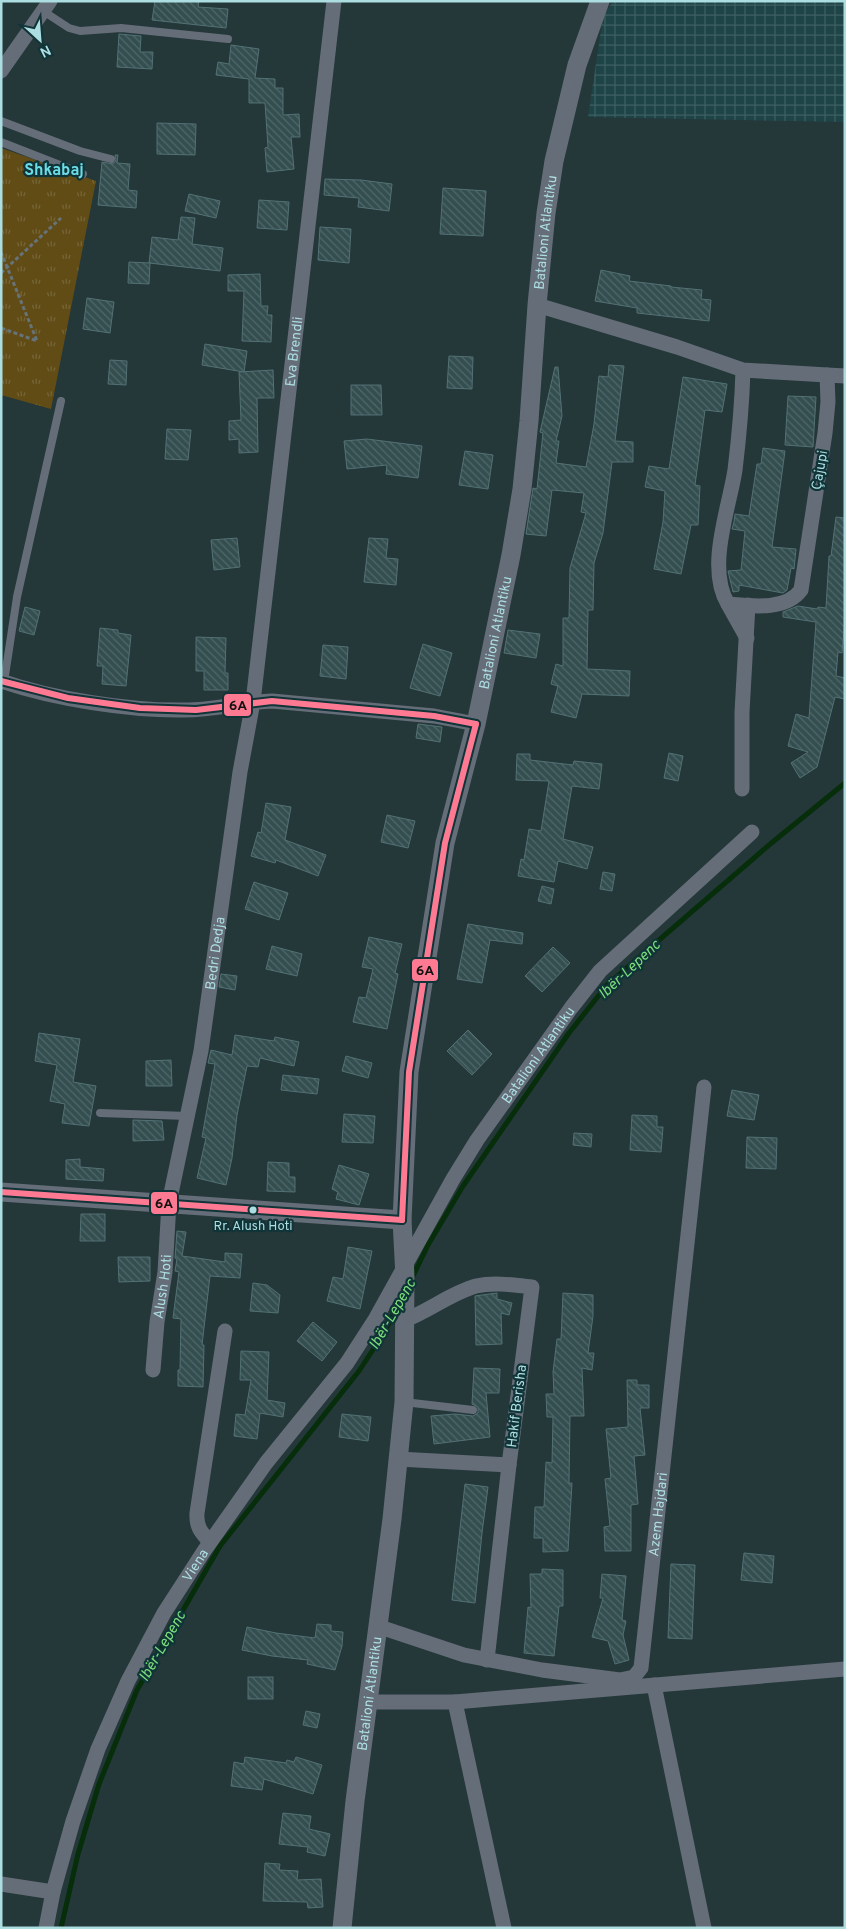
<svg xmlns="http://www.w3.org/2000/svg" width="846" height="1929" font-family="Overpass,sans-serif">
<defs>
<pattern id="industrial-grid" width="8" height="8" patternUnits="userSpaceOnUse" patternTransform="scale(1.25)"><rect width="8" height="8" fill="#1f4448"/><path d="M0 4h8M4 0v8" fill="none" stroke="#3d5f62"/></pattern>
<pattern id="grass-tufts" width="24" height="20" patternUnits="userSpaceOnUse" patternTransform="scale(1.25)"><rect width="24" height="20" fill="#614c16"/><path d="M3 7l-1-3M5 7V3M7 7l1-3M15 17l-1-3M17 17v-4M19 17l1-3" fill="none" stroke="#756538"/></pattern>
<pattern id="building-back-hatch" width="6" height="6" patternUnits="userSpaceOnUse" patternTransform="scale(1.25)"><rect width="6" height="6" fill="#344e50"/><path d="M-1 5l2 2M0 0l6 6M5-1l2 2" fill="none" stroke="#4f6769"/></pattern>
</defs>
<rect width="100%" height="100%" fill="#243739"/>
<polygon fill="url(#industrial-grid)" points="613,1 845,1 845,122 588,117 603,17"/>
<polygon fill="url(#grass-tufts)" points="1,148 96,181 51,409 1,395"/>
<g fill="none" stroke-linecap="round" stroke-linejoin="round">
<g stroke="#062e0a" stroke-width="5">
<polyline points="412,1278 428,1245 463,1186 569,1033 607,985 769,845 845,783"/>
<polyline points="61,1928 78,1854 99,1784 137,1690 220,1546 359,1371 384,1333 398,1305"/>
</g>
</g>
<g fill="url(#building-back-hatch)" stroke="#537174">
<polygon points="155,1 199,1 198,7 228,9 226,28 152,20"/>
<polygon points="119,34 141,36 140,52 153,52 152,69 117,67"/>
<polygon points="231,45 259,49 255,78 275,79 275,88 283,88 283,115 299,114 300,137 291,137 294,169 267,172 265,148 268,147 265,103 249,103 249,79 216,75 218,62 229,64"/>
<polygon points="157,123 196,124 195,155 157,154"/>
<polygon points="115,155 118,155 117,163 130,164 128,190 137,191 136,208 98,205 102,162 113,164 116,160"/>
<polygon points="325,179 361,180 392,184 389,211 358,207 359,198 324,195"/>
<polygon points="443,188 486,191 483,236 440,234"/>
<polygon points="189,194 220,201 216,218 185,211"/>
<polygon points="259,200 289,202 287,230 257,228"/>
<polygon points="181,217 195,218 192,244 223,248 220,271 149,263 152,237 178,240"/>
<polygon points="320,227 351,229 349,263 318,260"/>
<polygon points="129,262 150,263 149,284 128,283"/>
<polygon points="601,270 630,276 629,281 671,286 671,287 702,290 701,299 711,300 709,321 637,313 637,308 595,301"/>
<polygon points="260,274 261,306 268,306 267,315 272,315 271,342 242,341 244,291 228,291 228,275"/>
<polygon points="87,298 114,302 110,333 83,329"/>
<polygon points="205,344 247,351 244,372 202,365"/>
<polygon points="449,356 473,357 472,389 447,388"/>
<polygon points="110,360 127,361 126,385 108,384"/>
<polygon points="609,365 624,366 615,441 633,442 633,462 612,462 603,533 594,563 593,610 588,610 587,669 630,671 629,696 582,694 576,718 551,712 558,686 551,684 556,664 563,666 563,618 569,618 570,568 586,513 581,512 584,493 552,490 546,536 526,534 533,488 537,489 543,433 540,432 555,367 558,367 562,416 556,441 559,441 556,463 586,467 594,424 599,376 608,377"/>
<polygon points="273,370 274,398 257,398 258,452 239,453 239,439 229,440 229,421 241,420 239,372"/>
<polygon points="683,377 727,384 722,412 705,410 695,485 700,486 698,525 691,525 681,574 654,569 663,522 665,491 645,487 649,466 669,469"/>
<polygon points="351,385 381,385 382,415 351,415"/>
<polygon points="788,396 816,397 813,447 785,445"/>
<polygon points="167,429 191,430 188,460 165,459"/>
<polygon points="367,439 422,446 418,478 386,474 387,465 347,469 344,441"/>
<polygon points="763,448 785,451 772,547 796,549 794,569 791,568 787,590 783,593 739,585 739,591 733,592 728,571 741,570 745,531 732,529 734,522 735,514 749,516 757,464 761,464"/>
<polygon points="465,451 493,455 488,489 459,485"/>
<polygon points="836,517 845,518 845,618 842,653 838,652 836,676 845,678 845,699 835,697 817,767 800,778 791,763 808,752 788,746 796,714 809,718 816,622 783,617 783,612 798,606 817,609 818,607 826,608 829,556 831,556"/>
<polygon points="237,538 240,567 214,570 211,540"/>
<polygon points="369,538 388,539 386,558 398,559 396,585 364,582"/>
<polygon points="25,607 40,611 34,635 19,631"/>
<polygon points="100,628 118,630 118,633 131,635 126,686 102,684 103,666 97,666"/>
<polygon points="508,630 540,634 536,658 504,653"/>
<polygon points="196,637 226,638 225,673 228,673 228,690 204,690 204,671 196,671"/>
<polygon points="423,644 452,653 440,696 410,688"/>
<polygon points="323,645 348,647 346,679 320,676"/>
<polygon points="418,724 442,727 440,742 416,738"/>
<polygon points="669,753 683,756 678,781 664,778"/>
<polygon points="517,754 530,754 530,760 573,765 574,761 602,764 599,789 572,786 563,839 593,847 587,869 558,861 554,882 518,876 521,859 524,860 529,829 541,831 549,781 516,780"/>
<polygon points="266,803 291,807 285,840 326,855 318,876 276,860 275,863 251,856 258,832 261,833"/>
<polygon points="387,815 415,821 408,848 381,842"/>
<polygon points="603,872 615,874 612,891 600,889"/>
<polygon points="254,882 288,893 279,920 245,909"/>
<polygon points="542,886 554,889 551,904 538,901"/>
<polygon points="468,924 523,933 522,944 490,940 482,983 457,979"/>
<polygon points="369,937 402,944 395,973 398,974 387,1029 353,1022 359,997 366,998 373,969 362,967"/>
<polygon points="272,946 302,954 297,976 266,969"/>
<polygon points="553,947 570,963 542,992 525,976"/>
<polygon points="221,974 237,976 235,990 219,987"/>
<polygon points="468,1030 492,1054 472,1075 447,1051"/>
<polygon points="39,1033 80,1039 73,1082 96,1086 89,1126 62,1123 65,1104 50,1101 57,1065 35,1061"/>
<polygon points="235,1035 274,1041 275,1037 299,1042 294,1066 260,1058 258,1067 247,1066 237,1115 232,1158 226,1185 197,1178 206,1138 202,1137 215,1064 208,1063 211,1050 232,1055"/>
<polygon points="346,1056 372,1063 368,1078 342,1071"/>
<polygon points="171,1060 172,1086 146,1086 146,1061"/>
<polygon points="283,1075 319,1079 317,1094 281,1090"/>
<polygon points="732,1090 759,1095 754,1120 727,1116"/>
<polygon points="344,1114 375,1116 373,1143 342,1142"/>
<polygon points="632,1115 657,1116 657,1127 663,1127 661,1152 630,1150"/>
<polygon points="133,1120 162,1121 164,1140 133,1141"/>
<polygon points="574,1133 592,1134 591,1147 573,1145"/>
<polygon points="747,1137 777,1138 776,1169 746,1168"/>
<polygon points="80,1159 80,1167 104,1169 103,1181 66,1179 66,1160"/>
<polygon points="268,1162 289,1163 289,1177 295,1177 295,1192 267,1191"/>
<polygon points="339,1165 369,1174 359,1205 336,1199 338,1192 332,1189"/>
<polygon points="81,1214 105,1214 105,1241 80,1241"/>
<polygon points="177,1231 186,1232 182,1256 225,1262 225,1253 242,1254 240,1278 210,1276 202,1345 204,1345 203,1387 178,1386 178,1370 180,1370 181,1319 173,1318 179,1272 175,1271 177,1259 175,1258"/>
<polygon points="348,1247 372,1251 360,1309 327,1301 333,1277 343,1279"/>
<polygon points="118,1257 150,1257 150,1281 119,1282"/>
<polygon points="253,1283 267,1285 280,1295 278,1313 250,1311"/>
<polygon points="497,1293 497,1299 512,1303 509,1315 501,1313 502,1344 476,1345 475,1296"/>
<polygon points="563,1293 593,1295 593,1316 588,1353 594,1353 592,1370 582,1368 584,1416 570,1416 569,1483 572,1483 568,1551 543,1552 543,1538 534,1538 535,1507 544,1507 546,1462 552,1463 553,1417 547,1417 546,1394 554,1394 553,1372 557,1339 561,1339"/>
<polygon points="313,1322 337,1342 322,1361 297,1341"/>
<polygon points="241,1351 269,1352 267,1400 285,1403 283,1417 260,1413 257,1439 234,1436 236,1414 245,1415 251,1380 240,1380"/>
<polygon points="474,1368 500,1369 499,1393 486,1393 490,1437 434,1444 431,1416 455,1414 473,1416 478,1413 478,1407 472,1404"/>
<polygon points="627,1380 637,1380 637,1385 649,1385 649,1408 640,1408 645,1455 634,1456 638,1504 631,1505 631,1551 605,1551 604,1527 610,1526 605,1479 611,1478 606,1429 628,1427"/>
<polygon points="342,1414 371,1417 368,1441 339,1437"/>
<polygon points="465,1484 488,1487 482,1533 475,1603 452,1600"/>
<polygon points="744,1553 774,1556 772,1583 741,1580"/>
<polygon points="671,1564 695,1565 692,1639 668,1638"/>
<polygon points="542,1569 563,1570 563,1606 559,1606 554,1656 524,1653 528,1607 531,1608 530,1574 542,1574"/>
<polygon points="602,1574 626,1576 622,1620 626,1621 623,1635 629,1660 615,1664 608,1641 592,1637 603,1598 600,1598"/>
<polygon points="317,1624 331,1625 331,1631 343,1632 342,1646 335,1670 307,1664 308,1660 272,1656 242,1650 247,1627 276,1633 315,1638"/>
<rect x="248" y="1677" width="25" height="22"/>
<polygon points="306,1711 320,1714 317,1728 303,1725"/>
<polygon points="245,1757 286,1763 287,1760 294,1762 296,1757 322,1765 313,1794 264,1779 262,1790 231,1786 234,1762 244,1764"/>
<polygon points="283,1813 311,1816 309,1829 330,1834 325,1856 307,1852 308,1847 279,1844"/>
<polygon points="265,1863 280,1864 279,1870 298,1871 297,1880 321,1879 323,1907 308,1908 307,1902 263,1901"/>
</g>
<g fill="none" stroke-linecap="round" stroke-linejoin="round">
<g stroke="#677279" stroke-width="3" stroke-dasharray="4 2.5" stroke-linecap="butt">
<polyline points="1,252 37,341 1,328"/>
<polyline points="1,273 61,218"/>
</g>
<g stroke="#656d78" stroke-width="8">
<polyline points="43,11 69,28 80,31 121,28 228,39"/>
<polyline points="1,121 80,151 111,159"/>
<polyline points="1,142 83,174"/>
<polyline points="4,682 17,597 61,401"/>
<polyline points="100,1113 187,1116"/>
<polyline points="404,1402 473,1410"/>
</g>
<g stroke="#656d78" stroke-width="15">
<polyline points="1,71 50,1"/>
<path d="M537,305L677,347L743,370L827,375L828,402L825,433L801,590C786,611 751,606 728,604C706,568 729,509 735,470C739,437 742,404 743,370"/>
<polyline points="827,375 845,376"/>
<polyline points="728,604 747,638"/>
<path d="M1,681C53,699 130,711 185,710C215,710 243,702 272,701L434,716L476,724"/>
<polyline points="742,789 742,712 748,605"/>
<path d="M405,1320C429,1311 451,1293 476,1286C494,1282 514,1285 532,1287L509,1465L487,1660"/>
<path id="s1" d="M153,1370L157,1322L165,1272L169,1203L201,1051L240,772L253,702L334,1"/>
<polyline points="398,1459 509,1465"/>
<path d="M210,1542C201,1532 196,1527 197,1513L225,1331"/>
<path id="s2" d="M377,1626L464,1655L542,1670L620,1680L634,1677L641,1668L704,1087"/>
<polyline points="654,1685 704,1928"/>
<polyline points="367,1702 455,1702 845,1669"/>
<polyline points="455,1702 504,1928"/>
<polyline points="1,1884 53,1892"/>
<path id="s3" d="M46,1928L53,1892L73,1821L98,1749L128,1681L164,1613L204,1551L266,1463L347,1363L376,1318L453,1179L477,1140L571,1008L600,971L752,832"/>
</g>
<g stroke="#656d78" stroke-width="19">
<polyline points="1,1192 402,1220"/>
<path id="s4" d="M342,1928L355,1801L392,1519L404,1402L405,1277L402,1220L409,1072L445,843L476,724L511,555L522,489L529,421L537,305L546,213L554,161L577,65L600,1"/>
</g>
<defs>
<g id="bus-1">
<polyline points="1,681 68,698 140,708 196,710 272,701 434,716 476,724"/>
<polyline points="1,1192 402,1220"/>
<polyline points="402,1220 409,1072 445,843 476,724"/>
</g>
</defs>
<use href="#bus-1" stroke="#103438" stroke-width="10"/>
<use href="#bus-1" stroke="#fe7a93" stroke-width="6"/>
</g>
<circle fill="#abdde1" stroke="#103438" stroke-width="2" cx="253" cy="1210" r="4.5"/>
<g text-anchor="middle" stroke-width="4.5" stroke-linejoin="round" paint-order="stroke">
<g font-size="13" fill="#abdde1" stroke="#103438">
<text x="253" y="1230">Rr. Alush Hoti</text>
</g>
<g font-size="14" fill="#abdde1" stroke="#103438">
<text dy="5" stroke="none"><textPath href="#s4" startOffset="1712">Batalioni Atlantiku</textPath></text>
<text dy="5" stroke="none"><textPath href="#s1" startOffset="1029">Eva Brendli</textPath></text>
<text transform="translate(819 470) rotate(-80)" y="5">Çajupi</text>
<text dy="5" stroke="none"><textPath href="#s4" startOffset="1308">Batalioni Atlantiku</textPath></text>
<text dy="5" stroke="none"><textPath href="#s1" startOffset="422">Bedri Dedja</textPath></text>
<text dy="5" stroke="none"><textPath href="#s3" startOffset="1011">Batalioni Atlantiku</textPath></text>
<text dy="5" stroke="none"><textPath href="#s1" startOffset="84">Alush Hoti</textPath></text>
<text transform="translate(516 1406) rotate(-83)" y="5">Hakif Berisha</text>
<text dy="5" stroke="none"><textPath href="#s2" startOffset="430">Azem Hajdari</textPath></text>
<text dy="5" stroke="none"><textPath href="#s3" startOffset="395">Viena</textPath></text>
<text dy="5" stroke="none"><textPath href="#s4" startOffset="236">Batalioni Atlantiku</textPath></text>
</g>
<g font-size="15" font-style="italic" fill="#7bdd79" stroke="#103438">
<text transform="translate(629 969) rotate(-43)" y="5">Ibër-Lepenc</text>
<text transform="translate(392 1314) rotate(-60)" y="5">Ibër-Lepenc</text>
<text transform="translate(162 1646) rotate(-60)" y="5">Ibër-Lepenc</text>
</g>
<g font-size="16" font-weight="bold" fill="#6cdce6" stroke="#103438">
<text x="54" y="175">Shkabaj</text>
</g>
</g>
<g stroke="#103438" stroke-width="2">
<rect x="223" y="693" width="29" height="24" rx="5" fill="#fe7a93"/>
<rect x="411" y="958" width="28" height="24" rx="5" fill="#fe7a93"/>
<rect x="150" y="1191" width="28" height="24" rx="5" fill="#fe7a93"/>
</g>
<g font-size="14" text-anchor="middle" font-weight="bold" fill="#111">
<text x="238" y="710">6A</text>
<text x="425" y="975">6A</text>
<text x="164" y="1208">6A</text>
</g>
<rect width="846" height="1929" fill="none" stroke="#abdde1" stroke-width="5"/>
<g transform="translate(40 40) rotate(154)" stroke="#103438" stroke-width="4" paint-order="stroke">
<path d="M0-4L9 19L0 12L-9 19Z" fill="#abdde1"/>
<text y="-8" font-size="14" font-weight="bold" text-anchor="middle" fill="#abdde1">N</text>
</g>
</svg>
